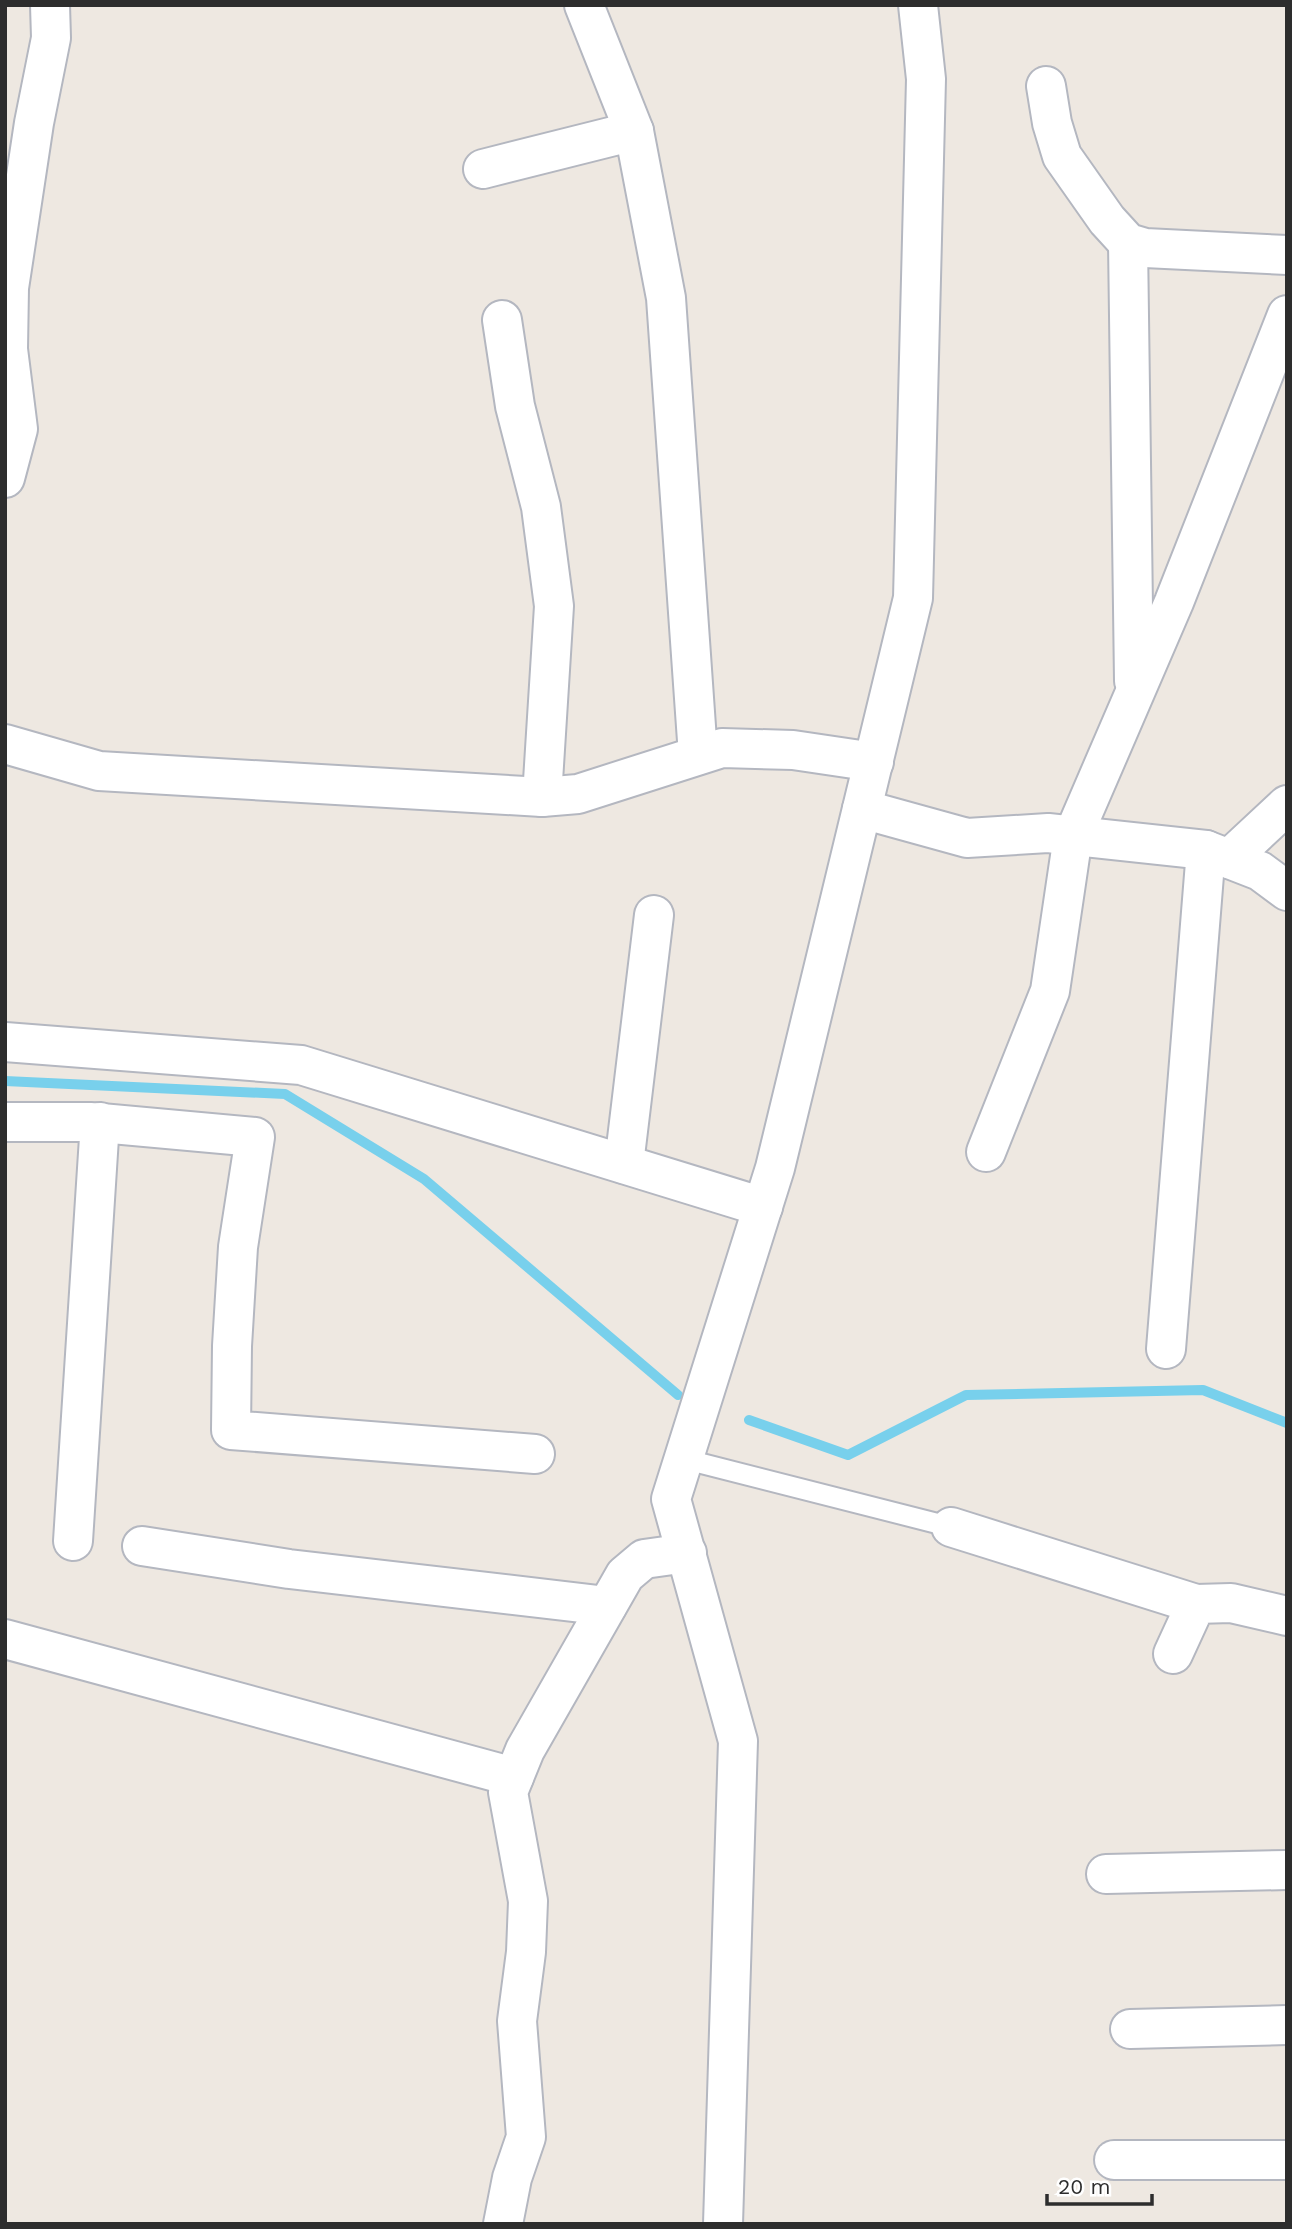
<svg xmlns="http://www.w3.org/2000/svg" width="1292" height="2229" font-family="'Work Sans',sans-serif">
<rect width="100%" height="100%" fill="#eee8e1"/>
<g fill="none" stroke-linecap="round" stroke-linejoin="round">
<g stroke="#78d0ec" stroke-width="10">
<polyline points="5,1081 285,1094 424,1179 678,1395"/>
<polyline points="749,1420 848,1455 966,1395 1203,1390 1287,1423"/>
</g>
<defs>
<polyline id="service" points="684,1459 951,1527"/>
<g id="minor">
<polyline points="584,5 634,131 666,298 698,755"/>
<polyline points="1046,86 1052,123 1062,156 1107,220 1128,243 1145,248 1287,255"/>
<polyline points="483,169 634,131"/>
<polyline points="1128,243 1134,681"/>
<polyline points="502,320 515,406 541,507 554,606 542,797"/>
<polyline points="5,478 18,429 8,349 9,288 34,123 51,38 50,5"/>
<polyline points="5,744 99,771 542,797 578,794 722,748 793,750 874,762"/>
<polyline points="862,809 967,838 1048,833 1206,850 1260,871 1287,891"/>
<polyline points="1229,859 1287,805"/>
<polyline points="5,1042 301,1065 763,1207"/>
<polyline points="5,1122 90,1122 255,1137 238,1247 232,1346 231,1430 535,1454"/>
<polyline points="986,1152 1050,991 1073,836 1174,602 1287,315"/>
<polyline points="624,1164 654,915"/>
<polyline points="1166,1349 1206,850"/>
<polyline points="951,1527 1196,1604"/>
<polyline points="73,1541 100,1122"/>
<polyline points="142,1546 289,1569 607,1606"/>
<polyline points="5,1639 514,1777"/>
<polyline points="1173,1654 1196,1604 1231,1603 1287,1616"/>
<polyline points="1106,1874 1287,1870"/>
<polyline points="1130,2029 1287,2025"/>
<polyline points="1114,2160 1287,2160"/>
<polyline points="503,2224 512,2178 526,2137 517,2021 526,1952 528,1901 508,1792 525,1750 625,1575 644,1559 687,1553"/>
</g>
<polyline id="tertiary" points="723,2224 738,1741 671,1499 775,1168 913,598 926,79 918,5"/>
</defs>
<use href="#service" stroke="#b4b7c0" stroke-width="23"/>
<use href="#minor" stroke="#b4b7c0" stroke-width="42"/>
<use href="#tertiary" stroke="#b4b7c0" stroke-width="42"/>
<use href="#service" stroke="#fff" stroke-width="19"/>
<use href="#minor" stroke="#fff" stroke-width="38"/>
<use href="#tertiary" stroke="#fff" stroke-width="38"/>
</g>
<rect width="1292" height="2229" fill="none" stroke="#2d2d2d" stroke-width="14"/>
<path d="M1047 2194v10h105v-10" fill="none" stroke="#2d2d2d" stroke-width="3.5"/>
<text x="1058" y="2194" font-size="21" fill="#2d2d2d" stroke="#ffffff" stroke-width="5" paint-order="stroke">20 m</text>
</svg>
